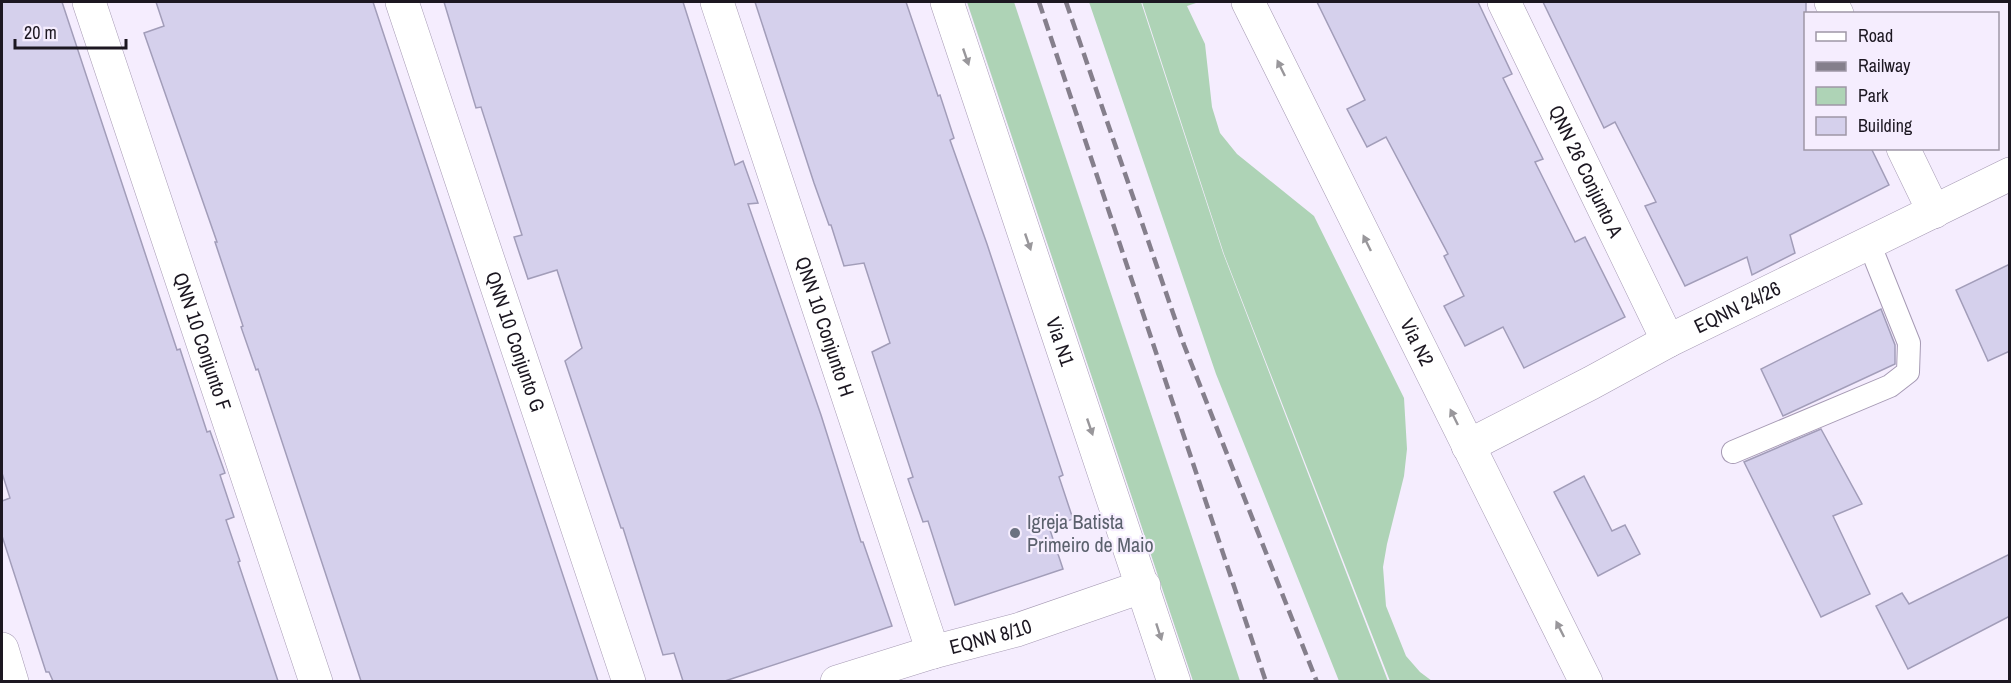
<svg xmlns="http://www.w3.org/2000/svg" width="2011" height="683" font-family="'Archivo Narrow',sans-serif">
<rect width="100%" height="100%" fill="#f5edfe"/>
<g fill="#aed3b6">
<polygon points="967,2 1014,2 1240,681 1193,681"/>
<polygon points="1089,2 1141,2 1223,253 1388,681 1339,681 1216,374"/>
<polygon points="1142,2 1199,2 1187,6 1205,44 1212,107 1220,133 1237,154 1314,216 1404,398 1407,449 1404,476 1387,544 1383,567 1386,606 1406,656 1420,672 1432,681 1390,681 1224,254"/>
</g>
<g fill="#d5d0ec" stroke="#a29db9" stroke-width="1.5">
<polygon points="2,2 62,2 177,350 180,349 207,432 210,431 225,473 220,475 234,517 226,520 240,561 238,562 278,681 53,681 49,672 46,672 2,536 2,501 10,498 2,473"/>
<polygon points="156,2 373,2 598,681 361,681 258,369 256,370 241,327 243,326 215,242 217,242 144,33 164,26"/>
<polygon points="444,2 683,2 735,165 743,161 758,203 748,204 821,415 861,542 863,542 892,626 725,681 683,681 674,653 663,655 623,528 621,528 565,361 582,348 557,270 528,279 514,237 522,235 481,107 476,108"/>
<polygon points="755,2 906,2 938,96 940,95 954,138 950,140 987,244 1063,475 1059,477 1073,519 1049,527 1063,569 955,605 928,521 923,522 908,479 913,477 872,352 890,343 864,263 844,266 831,225 829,225 814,183"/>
<polygon points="1317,2 1478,2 1512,74 1503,78 1543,159 1535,162 1575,242 1585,237 1625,317 1524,368 1503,327 1465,346 1444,306 1464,296 1444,256 1448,254 1386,137 1367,147 1347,109 1365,100"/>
<polygon points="1543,2 1806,2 1806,148 1871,148 1889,185 1790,235 1795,253 1752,275 1747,257 1685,286 1645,206 1656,202 1615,122 1604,128"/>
<polygon points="2010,264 2010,351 1988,361 1956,290"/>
<polygon points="1881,309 1895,345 1895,364 1783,416 1761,369"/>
<polygon points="1821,429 1862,504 1833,516 1870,594 1821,617 1744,462"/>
<polygon points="1584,476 1612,531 1625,525 1640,554 1598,576 1554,492"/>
<polygon points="2010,554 2010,616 1908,669 1876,606 1902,593 1909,604"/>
</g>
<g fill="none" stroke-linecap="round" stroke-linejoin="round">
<defs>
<polyline id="service" points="1733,452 1890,386 1908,372 1909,343 1869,243"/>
<g id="minor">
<path id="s1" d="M89,2L316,682"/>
<path id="s2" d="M402,2L629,682"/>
<path id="s3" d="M717,2L933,652"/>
<path id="s4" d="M1504,2L1668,341"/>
<polyline points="1831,2 1837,14"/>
<polyline points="1903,148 1934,212"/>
<path id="s5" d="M1468,446L1591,383L1668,341L2010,174"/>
<polyline points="2,649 12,682"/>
<path id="s6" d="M837,682L933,652L1017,630L1144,586"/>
</g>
<g id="secondary">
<path id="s7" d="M947,2L1174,682"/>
<path id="s8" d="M1248,2L1586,682"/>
</g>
</defs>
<use href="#service" stroke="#a69ab4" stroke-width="24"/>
<use href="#minor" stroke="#a69ab4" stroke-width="34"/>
<use href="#secondary" stroke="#a69ab4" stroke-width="34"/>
<use href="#service" stroke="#fff" stroke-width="22"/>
<use href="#minor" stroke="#fff" stroke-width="33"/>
<use href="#secondary" stroke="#fff" stroke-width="33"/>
<g stroke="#857f8c" stroke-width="4.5" stroke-dasharray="12 6" stroke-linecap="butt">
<polyline points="1039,2 1266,682"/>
<polyline points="1066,2 1184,345 1317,682"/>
</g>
</g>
<defs><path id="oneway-solid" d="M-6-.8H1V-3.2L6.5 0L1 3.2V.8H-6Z" transform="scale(1.5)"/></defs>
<g fill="#99979b">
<use href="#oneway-solid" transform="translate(966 57) rotate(71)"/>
<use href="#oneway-solid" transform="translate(1281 68) rotate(-116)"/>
<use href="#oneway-solid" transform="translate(1028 242) rotate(71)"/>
<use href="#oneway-solid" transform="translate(1367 243) rotate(-116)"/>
<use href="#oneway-solid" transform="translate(1454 417) rotate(-116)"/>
<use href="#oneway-solid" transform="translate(1090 427) rotate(71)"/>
<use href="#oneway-solid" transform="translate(1560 629) rotate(-117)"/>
<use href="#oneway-solid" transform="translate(1159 632) rotate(72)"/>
</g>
<circle fill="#6b7280" stroke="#f5edfe" stroke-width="2" cx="1015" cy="533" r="6"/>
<g text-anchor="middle" stroke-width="4.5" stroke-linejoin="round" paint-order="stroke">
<g font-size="20" fill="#1c1721" stroke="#f5edfe">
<text dy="7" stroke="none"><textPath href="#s4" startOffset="188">QNN 26 Conjunto A</textPath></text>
<text dy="7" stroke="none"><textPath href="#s5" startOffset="303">EQNN 24/26</textPath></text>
<text dy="7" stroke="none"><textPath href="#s3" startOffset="342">QNN 10 Conjunto H</textPath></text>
<text dy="7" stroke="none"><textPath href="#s1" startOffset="358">QNN 10 Conjunto F</textPath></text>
<text dy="7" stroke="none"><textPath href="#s7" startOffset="358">Via N1</textPath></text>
<text dy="7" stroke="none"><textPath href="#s2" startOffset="358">QNN 10 Conjunto G</textPath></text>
<text dy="7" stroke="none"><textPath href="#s8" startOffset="380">Via N2</textPath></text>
<text dy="7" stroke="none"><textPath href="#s6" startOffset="160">EQNN 8/10</textPath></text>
</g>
<g font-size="20" fill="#5b616d" stroke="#f5edfe" text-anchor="start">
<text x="1027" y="529">Igreja Batista<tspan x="1027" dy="23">Primeiro de Maio</tspan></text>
</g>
</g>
<rect width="2011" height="683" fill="none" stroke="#1c1721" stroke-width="6"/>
<rect x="1804" y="12" width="195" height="138" fill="#f5edfe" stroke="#9e97a6" stroke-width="1.5"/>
<rect x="1816" y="32" width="30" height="9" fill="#ffffff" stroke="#9e97a6" stroke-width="1.5"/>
<text x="1858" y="42" font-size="18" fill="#1c1721">Road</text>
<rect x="1816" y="62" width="30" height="9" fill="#857f8c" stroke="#9e97a6" stroke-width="1.5"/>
<text x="1858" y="72" font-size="18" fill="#1c1721">Railway</text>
<rect x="1816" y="87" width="30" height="18" fill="#aed3b6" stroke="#9e97a6" stroke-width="1.5"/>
<text x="1858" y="102" font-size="18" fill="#1c1721">Park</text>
<rect x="1816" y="117" width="30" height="18" fill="#d5d0ec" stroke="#9e97a6" stroke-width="1.5"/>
<text x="1858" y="132" font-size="18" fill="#1c1721">Building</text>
<path d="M15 39v9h111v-9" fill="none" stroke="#1c1721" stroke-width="3"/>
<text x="24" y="39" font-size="18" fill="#1c1721" stroke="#f5edfe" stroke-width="4.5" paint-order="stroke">20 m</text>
</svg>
